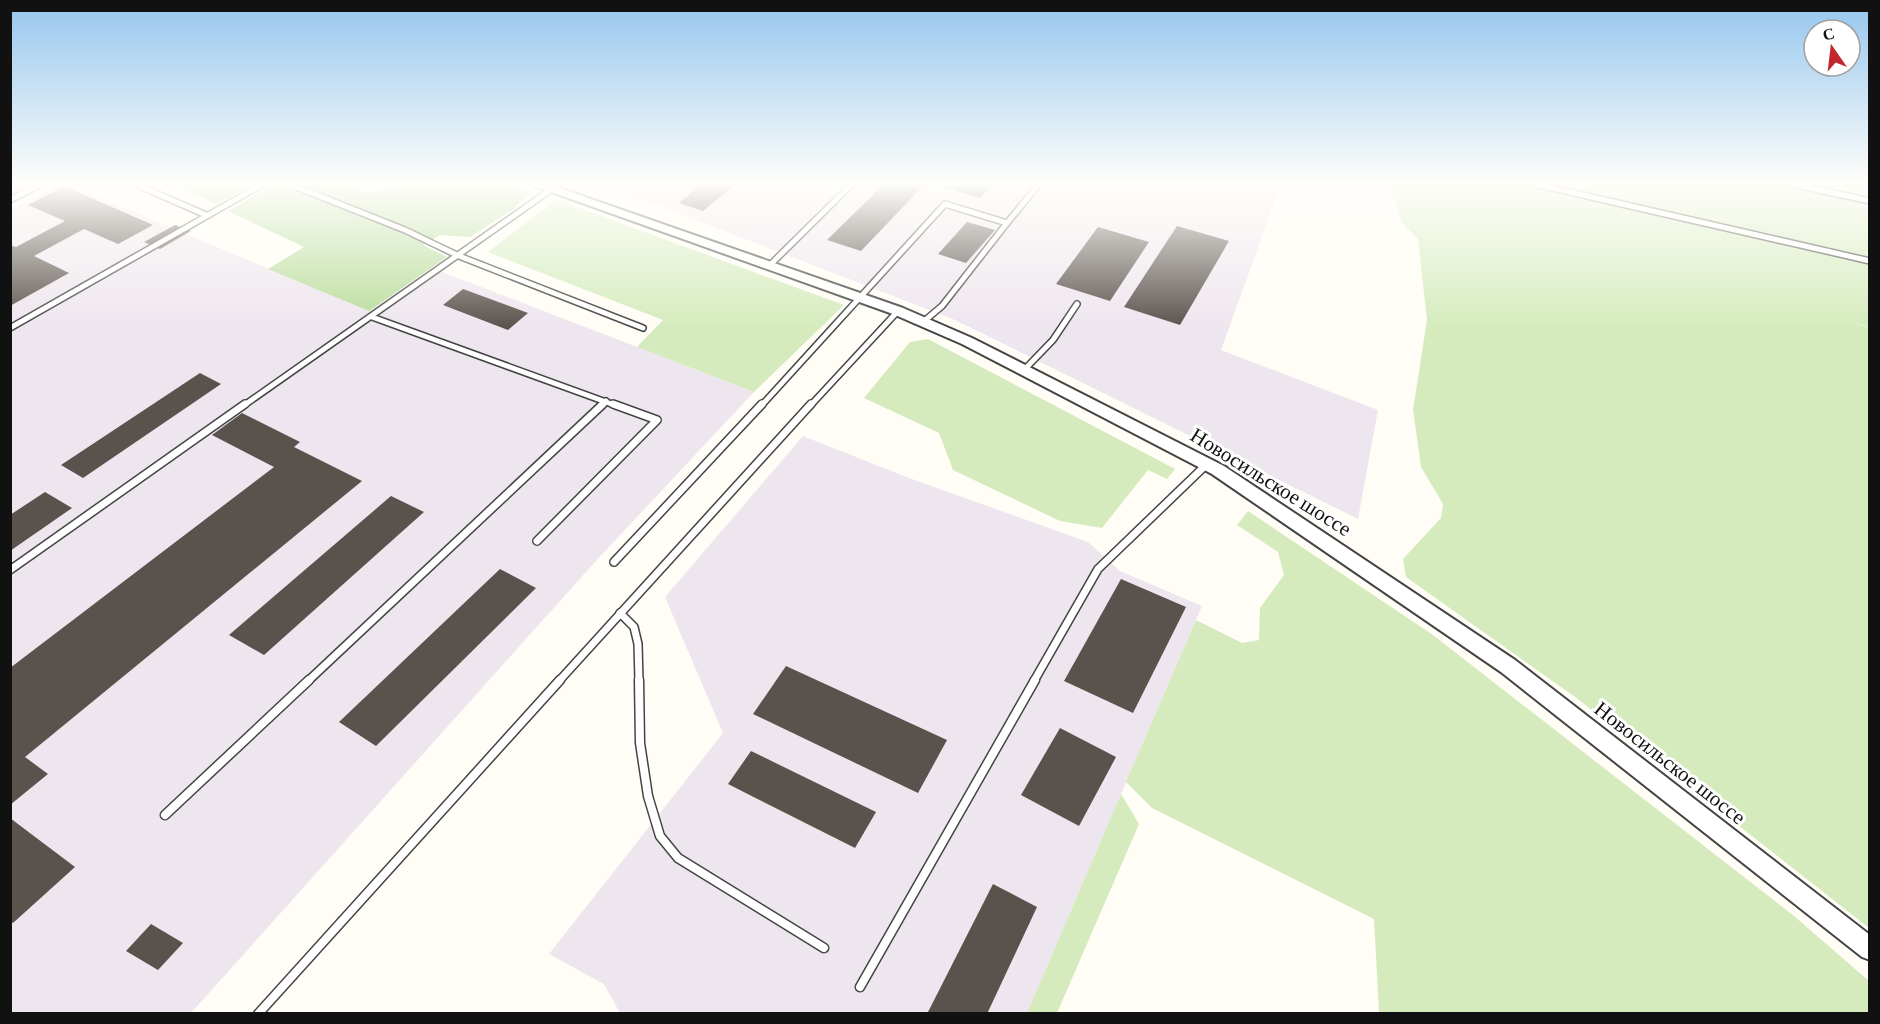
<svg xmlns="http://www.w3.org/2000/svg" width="1880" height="1024" font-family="'Crimson Pro',serif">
<rect width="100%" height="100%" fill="#fffdf5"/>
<g fill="#eee6ef">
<polygon points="60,184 68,184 369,311 432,268 754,392 594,563 191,1013 11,1014 11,209"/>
<polygon points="603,184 1281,184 1221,350 1378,410 1358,519 955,320"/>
<polygon points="803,436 909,478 1088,542 1120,571 1202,606 1027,1013 620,1013 604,984 549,954 723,733 665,597"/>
</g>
<g fill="#d5ebbd">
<polygon points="1389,184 1869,184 1869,327 1848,321 1870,328 1869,928 1575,697 1406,577 1403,559 1441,518 1443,504 1421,467 1413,410 1427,320 1418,239 1402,223"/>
<polygon points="560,201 844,305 754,392 637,347 663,320 488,252 551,204"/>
<polygon points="928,339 1175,469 1167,479 1148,470 1102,528 1060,521 953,470 939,433 864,398 910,342"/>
<polygon points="1248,511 1433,635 1794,916 1869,981 1869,1013 1379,1013 1374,919 1152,808 1126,782 1196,620 1242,643 1259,640 1260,608 1284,575 1278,552 1237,525"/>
<polygon points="1121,794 1139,824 1057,1013 1027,1013"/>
</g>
<g fill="#b9dc9c">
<polygon points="172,184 252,184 217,204"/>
<polygon points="275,184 345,184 367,192 400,187 405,184 509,184 530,191 515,208 470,237 440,235 423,245 447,257 369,311 268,269 304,247 228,211"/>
</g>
<g fill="#5a524d">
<polygon points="702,184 736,184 703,211 679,203"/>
<polygon points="884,184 924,185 861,251 827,240"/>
<polygon points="934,184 992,184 981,198"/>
<polygon points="64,186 153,225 118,244 84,229 34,256 69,273 10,306 10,245 16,247 65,221 28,205"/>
<polygon points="967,222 995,230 966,263 938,254"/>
<polygon points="175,225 191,231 160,249 144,242"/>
<polygon points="1177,226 1229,241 1180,325 1124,307"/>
<polygon points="1098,227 1149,242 1110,301 1056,284"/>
<polygon points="463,289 528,313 508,330 443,305"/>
<polygon points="200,373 221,384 83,478 61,465"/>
<polygon points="242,413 300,442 294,447 362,481 25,757 48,774 10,805 10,668 274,467 212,435"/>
<polygon points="45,492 72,508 10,551 10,515"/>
<polygon points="391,496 424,512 264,655 229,635"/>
<polygon points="500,569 536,588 376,746 339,722"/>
<polygon points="1121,579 1186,607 1133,713 1064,681"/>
<polygon points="786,666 947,740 918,793 753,714"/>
<polygon points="1060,728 1116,757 1079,826 1021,795"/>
<polygon points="751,751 876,812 855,848 728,784"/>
<polygon points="10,818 75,867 13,923 10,921"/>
<polygon points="993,884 1037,907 987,1014 927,1014"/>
<polygon points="151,924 183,943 158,970 126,951"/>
</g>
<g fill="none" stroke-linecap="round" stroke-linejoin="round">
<defs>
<g id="service-far2">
<polyline points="135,184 206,215"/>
<polyline points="289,184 405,230 459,256 643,328"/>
<polyline points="1535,184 1870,261"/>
<polyline points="1792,184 1870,201"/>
<polyline points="10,200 41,184"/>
<polyline points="1007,223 1039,184"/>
<polyline points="769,266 852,184"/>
<polyline points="372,317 617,406"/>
<polyline points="10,328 263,184"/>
<polyline points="1024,370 1053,340 1077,304"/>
<polyline points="243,406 559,184"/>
<polyline points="601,406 606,401"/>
<polyline points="761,406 945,204 1007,223 942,306 923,322"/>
<polyline points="810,406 898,311"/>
</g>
<g id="service-far1">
<polyline points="537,541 657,420 613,404"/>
<polyline points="614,562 762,404"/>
<polyline points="10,570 245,404"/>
<polyline points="620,613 634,627 638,644 639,681"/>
<polyline points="308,681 603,404"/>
<polyline points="559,681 811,404"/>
<polyline points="1034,681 1098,569 1207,464"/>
</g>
<g id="service">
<polyline points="639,680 640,743 648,796 660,836 678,858 824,948"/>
<polyline points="165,815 309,680"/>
<polyline points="860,987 1035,680"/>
<polyline points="258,1014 560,680"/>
</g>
<polygon id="tertiary" points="529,184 548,184 903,308 972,338 1224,466 1515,660 1870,935 1870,960 1862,957 1501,672 1212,474 962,344 893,314"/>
</defs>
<use href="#service-far2" stroke="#444" stroke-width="8"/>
<use href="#service-far1" stroke="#444" stroke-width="10"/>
<use href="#service" stroke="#444" stroke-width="11"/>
<use href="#tertiary" stroke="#444" stroke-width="4"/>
<use href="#service-far2" stroke="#fff" stroke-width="5"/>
<use href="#service-far1" stroke="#fff" stroke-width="7"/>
<use href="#service" stroke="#fff" stroke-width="8"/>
<use href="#tertiary" fill="#fff" fill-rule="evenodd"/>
</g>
<linearGradient id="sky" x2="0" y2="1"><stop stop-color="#95c6ee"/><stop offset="0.56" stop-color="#fffefa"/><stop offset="1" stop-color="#fffefa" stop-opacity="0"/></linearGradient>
<rect width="1880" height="328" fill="url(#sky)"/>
<g text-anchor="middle" stroke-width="6" stroke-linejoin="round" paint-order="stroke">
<g font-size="21" fill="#111" stroke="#fff">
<text transform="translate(1271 482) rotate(32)" y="7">Новосильское шоссе</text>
<text transform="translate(1670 763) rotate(38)" y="7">Новосильское шоссе</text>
</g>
</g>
<rect width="1880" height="1024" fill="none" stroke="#111111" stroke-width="24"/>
<g transform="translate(1832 48) rotate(346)"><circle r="28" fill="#ffffff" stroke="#a0a0a0" stroke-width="1.5"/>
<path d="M0-4.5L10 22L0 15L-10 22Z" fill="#c4262e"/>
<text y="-9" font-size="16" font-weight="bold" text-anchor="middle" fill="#111111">С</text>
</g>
</svg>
